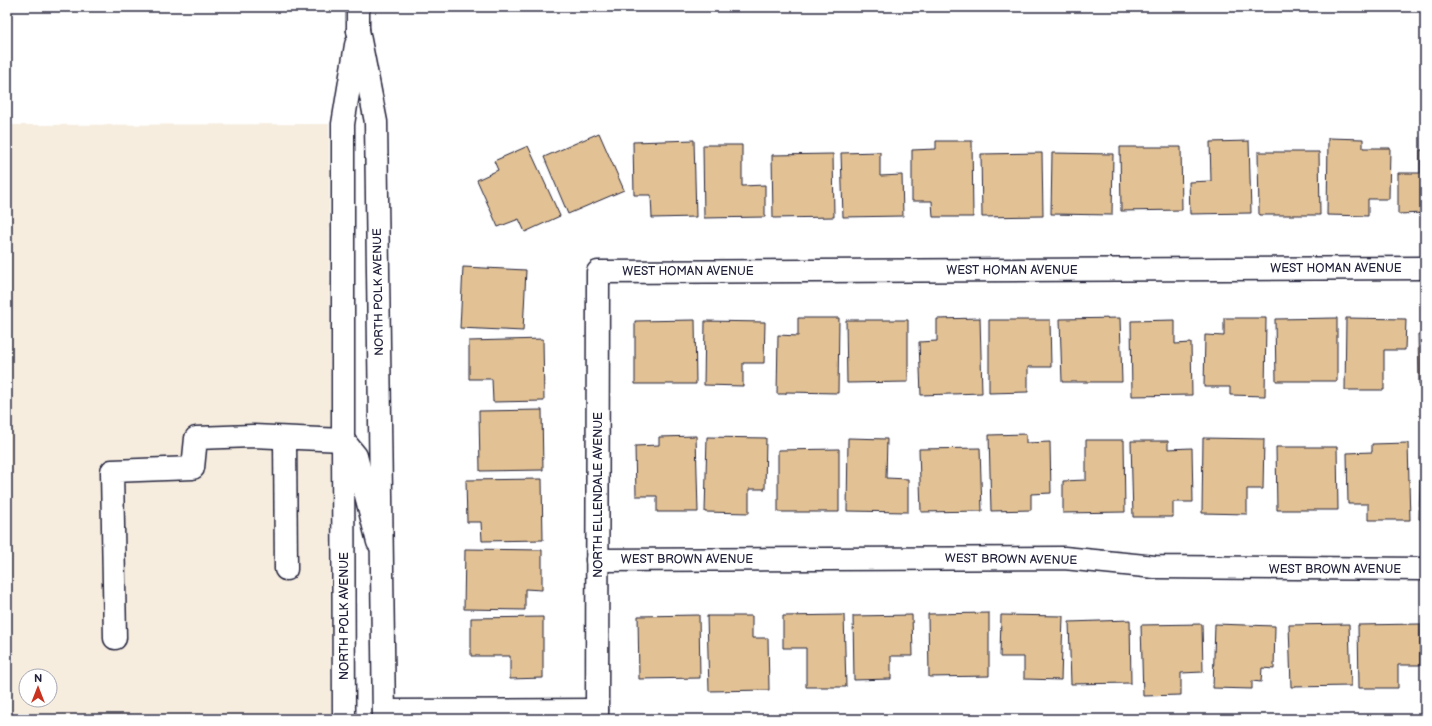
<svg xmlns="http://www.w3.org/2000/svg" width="1432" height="726" font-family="'Balsamiq Sans',sans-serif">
<rect width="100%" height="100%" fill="#fff"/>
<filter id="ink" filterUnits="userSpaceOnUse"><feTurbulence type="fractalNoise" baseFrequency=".025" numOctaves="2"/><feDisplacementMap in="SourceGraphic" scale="8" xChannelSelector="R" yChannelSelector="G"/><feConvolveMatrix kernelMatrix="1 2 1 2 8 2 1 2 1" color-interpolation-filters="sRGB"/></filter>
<g filter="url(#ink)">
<path fill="#f6eddf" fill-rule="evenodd" d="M329,124L331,719H7V125ZM26,676H50V700H26Z"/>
<g fill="#e2c294" stroke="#22223b">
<polygon points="599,133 624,190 568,214 544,157"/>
<polygon points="1328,138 1363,139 1363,148 1390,148 1389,199 1368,199 1368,216 1327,215"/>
<polygon points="694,140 696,217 652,218 651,195 634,195 633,142"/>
<polygon points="936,141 972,141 973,217 933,217 932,201 912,201 912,150 936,149"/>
<polygon points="1249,141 1251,213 1190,214 1189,182 1211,181 1210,142"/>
<polygon points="703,145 742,145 742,186 765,185 765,217 704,218"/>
<polygon points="528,146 560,216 525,232 519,219 498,227 477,180 498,170 494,161"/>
<polygon points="1120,147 1181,147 1182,210 1121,211"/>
<polygon points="1420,150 1425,150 1425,213 1398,214 1398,173 1420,173"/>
<polygon points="880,152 880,176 902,175 903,216 843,217 841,153"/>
<polygon points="1258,152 1319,152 1320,215 1259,215"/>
<polygon points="1042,153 1043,216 982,217 981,154"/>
<polygon points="1052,153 1113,154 1112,215 1051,214"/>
<polygon points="833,154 834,217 773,218 772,155"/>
<polygon points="463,267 526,270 523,331 460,328"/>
<polygon points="798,318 839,318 838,393 786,392 786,394 777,394 778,335 798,336"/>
<polygon points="980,318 982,393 921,395 919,342 937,341 937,319"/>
<polygon points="1120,318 1122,382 1062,382 1060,319"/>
<polygon points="1224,318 1266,318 1265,396 1230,395 1230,387 1204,387 1205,335 1224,336"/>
<polygon points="1337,318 1337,381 1276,381 1275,319"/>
<polygon points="1346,318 1406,319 1405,350 1384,350 1384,390 1345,390"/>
<polygon points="695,320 696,384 635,384 635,321"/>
<polygon points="846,320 908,320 908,382 847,383"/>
<polygon points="989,320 1050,320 1051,367 1028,367 1028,392 989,393"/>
<polygon points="1175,320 1175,344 1191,343 1192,395 1132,396 1131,321"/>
<polygon points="705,321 765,322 764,363 743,363 743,386 704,385"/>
<polygon points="1418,334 1425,334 1425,385 1419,385"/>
<polygon points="543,339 544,401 493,402 492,379 469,379 469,341"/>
<polygon points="542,410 543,470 480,471 479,411"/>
<polygon points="1026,434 1026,443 1050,442 1051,493 1031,494 1031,510 991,511 989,435"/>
<polygon points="696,436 698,512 657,512 657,496 636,496 635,446 659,445 659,437"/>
<polygon points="707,437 766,438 765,489 749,489 749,513 705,512"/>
<polygon points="848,438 887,439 886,478 908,479 908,512 847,511"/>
<polygon points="1203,438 1264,439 1263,489 1247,489 1247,514 1202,513"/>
<polygon points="1086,440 1124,440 1125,512 1063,513 1063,481 1086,480"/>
<polygon points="1131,441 1168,441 1168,449 1192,448 1193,502 1173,502 1173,517 1133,517"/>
<polygon points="1408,443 1410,520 1368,520 1368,504 1348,504 1347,453 1372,452 1372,444"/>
<polygon points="1276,447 1337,447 1338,510 1277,510"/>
<polygon points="980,448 982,511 921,512 919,449"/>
<polygon points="839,449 839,512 778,512 778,450"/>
<polygon points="542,479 543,540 482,541 481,522 467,522 466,480"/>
<polygon points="1420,479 1425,479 1425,519 1419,519"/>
<polygon points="465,549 542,550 542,590 525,589 525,610 464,609"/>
<polygon points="989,613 989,676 929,677 928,614"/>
<polygon points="699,615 700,678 639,679 638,616"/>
<polygon points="844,615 846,687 806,687 806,648 783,648 783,616"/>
<polygon points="912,615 913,656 891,656 891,679 854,680 853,616"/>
<polygon points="1001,615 1063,616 1061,680 1024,679 1024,657 1000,657"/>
<polygon points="707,616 752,616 752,638 768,638 769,690 709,691"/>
<polygon points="543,617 543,678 510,679 510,656 471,656 471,618"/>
<polygon points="1130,620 1131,683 1071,684 1069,622"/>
<polygon points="1202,624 1203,672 1181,673 1181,695 1143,696 1141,625"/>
<polygon points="1215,624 1275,626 1274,669 1262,668 1261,682 1252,681 1252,689 1213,688"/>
<polygon points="1349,624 1351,686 1291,687 1289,625"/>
<polygon points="1420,624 1420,665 1398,665 1398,688 1359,688 1358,625"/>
</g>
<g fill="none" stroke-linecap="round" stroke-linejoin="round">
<defs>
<g id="minor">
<polyline points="358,30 358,7"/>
<polyline points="285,438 286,569"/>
<polyline points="597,560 1064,558 1155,567 1425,569"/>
<polyline points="115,638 112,471 193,468 196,438 253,436 343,440 356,456 378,542"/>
<polyline points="384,711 597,710"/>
<polyline points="597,719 598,272 1425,268"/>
</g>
<g id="major">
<polyline points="358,30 376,122 384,719"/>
<polyline points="344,719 343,440 343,124 356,45"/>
</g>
</defs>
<use href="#minor" stroke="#22223b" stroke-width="25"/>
<use href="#major" stroke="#22223b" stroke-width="25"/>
<use href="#minor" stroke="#fff" stroke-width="22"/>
<use href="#major" stroke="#fff" stroke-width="22"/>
</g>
</g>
<g text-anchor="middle" stroke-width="4" stroke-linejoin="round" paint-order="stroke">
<g font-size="12" fill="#22223b" stroke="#fff">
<text x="1336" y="272">WEST HOMAN AVENUE</text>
<text x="1012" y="274">WEST HOMAN AVENUE</text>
<text x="688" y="275">WEST HOMAN AVENUE</text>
<text transform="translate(378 292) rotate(-91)" y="4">NORTH POLK AVENUE</text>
<text transform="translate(598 495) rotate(-90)" y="4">NORTH ELLENDALE AVENUE</text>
<text x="687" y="563">WEST BROWN AVENUE</text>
<text transform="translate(1011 559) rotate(1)" y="4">WEST BROWN AVENUE</text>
<text x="1335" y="573">WEST BROWN AVENUE</text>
<text transform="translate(344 616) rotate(-90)" y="4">NORTH POLK AVENUE</text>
</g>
</g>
<rect width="1432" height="726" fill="none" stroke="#fff" stroke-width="24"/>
<rect x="12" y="12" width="1408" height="702" fill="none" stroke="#22223b" stroke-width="1.5" filter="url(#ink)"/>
<g transform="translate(38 688)"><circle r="19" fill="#ffffff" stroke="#a7a7b1"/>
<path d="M0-3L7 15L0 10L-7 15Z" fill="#c8321e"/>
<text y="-6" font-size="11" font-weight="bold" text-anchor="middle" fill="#22223b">N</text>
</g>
</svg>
